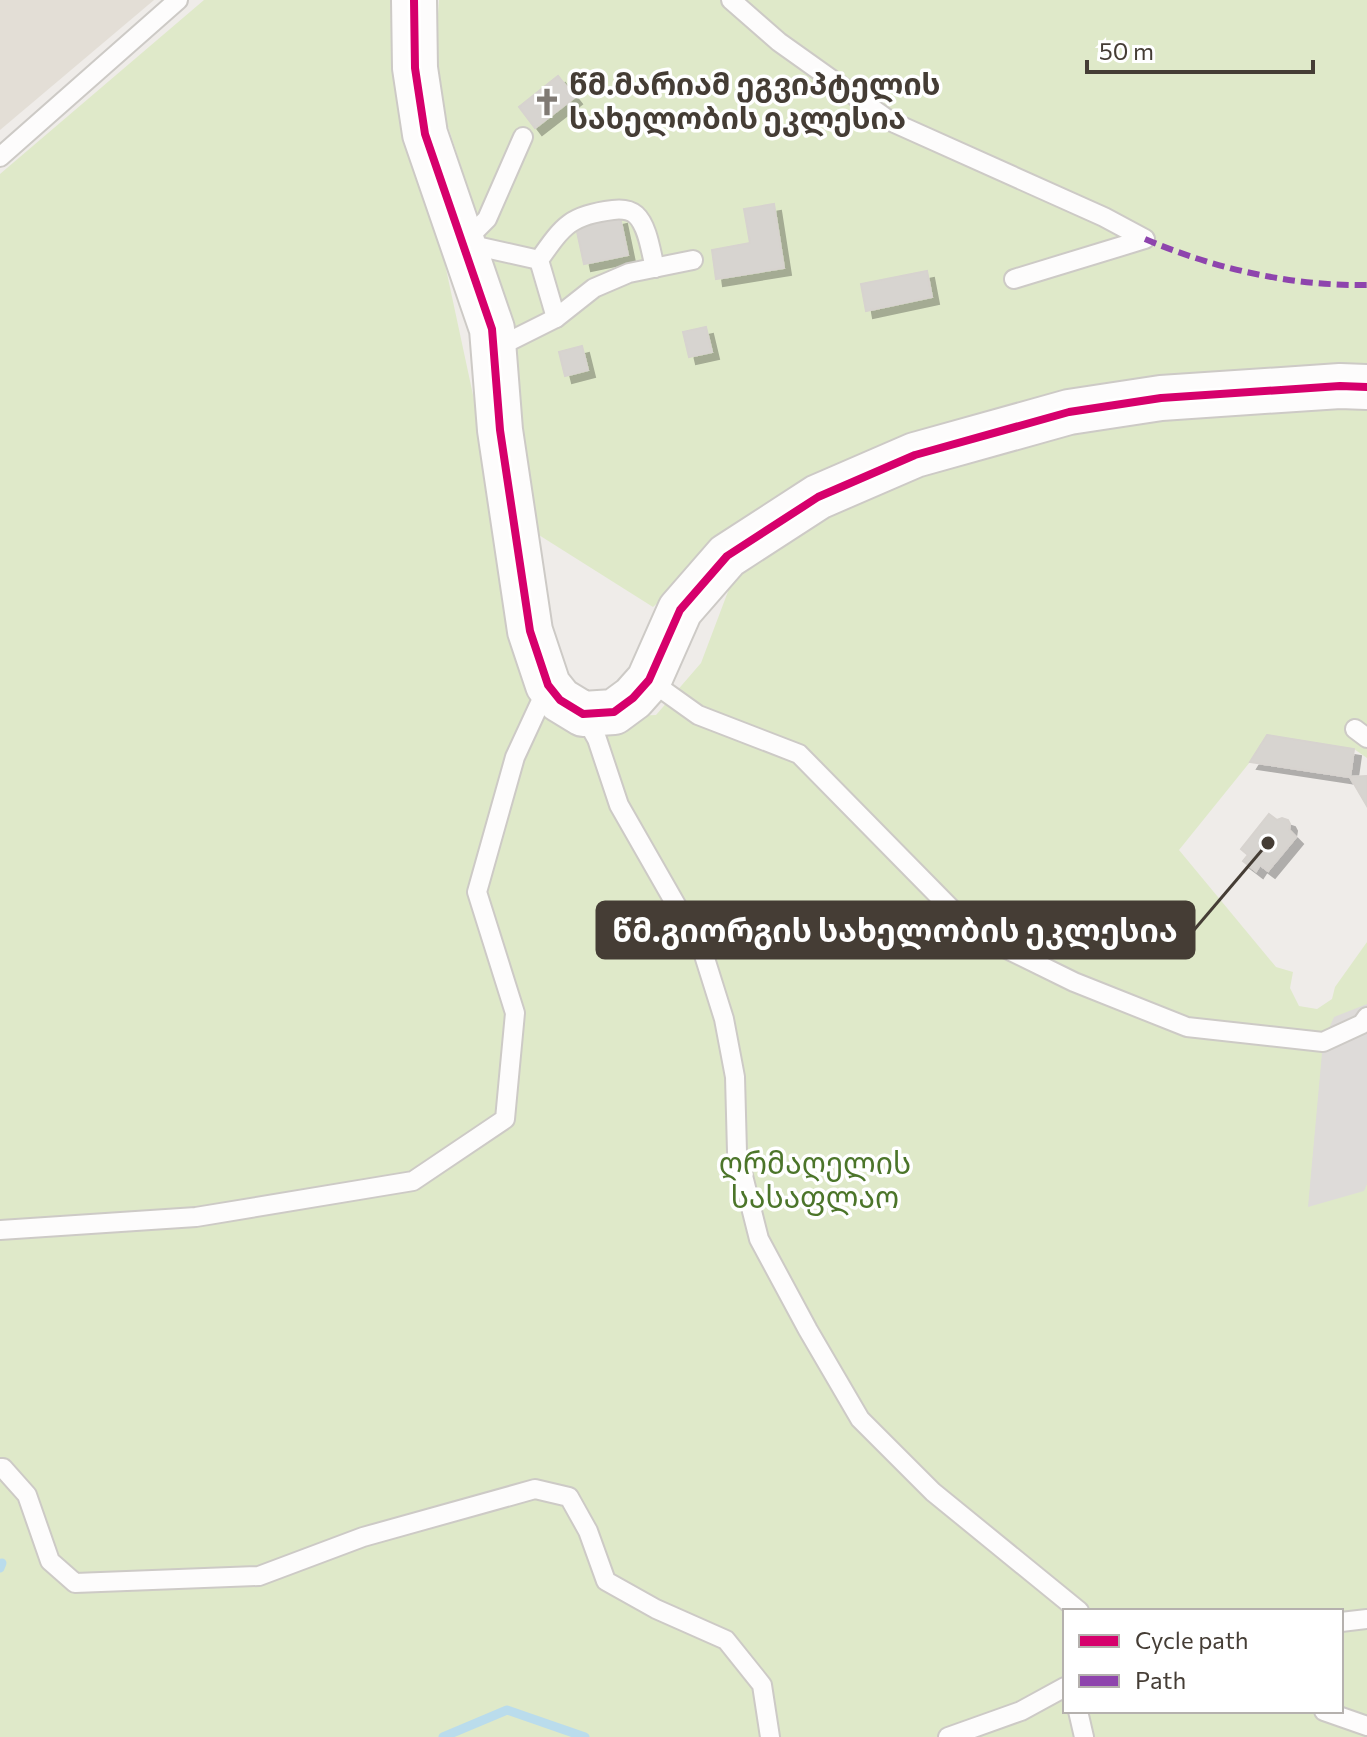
<svg xmlns="http://www.w3.org/2000/svg" width="1367" height="1737" font-family="Commissioner,'Noto Sans Georgian',sans-serif">
<defs>
<filter id="shadow"><feDropShadow dx="7" dy="7" stdDeviation="0" flood-color="#0004"/></filter>
</defs>
<rect width="100%" height="100%" fill="#efece9"/>
<polygon fill="#e3ded6" points="0,0 154,0 0,130"/>
<path fill="#dfe9c9" fill-rule="evenodd" d="M204,0H399L421,152L506,549L571,719L656,715L701,663L735,573L891,478L1066,389L865,455L726,542L653,607L523,525L504,297L433,81L439,0H1367V758L1354,749L1267,735L1250,762L1179,850L1276,967L1293,972L1290,988L1299,1006L1317,1009L1332,999L1335,987L1367,942V1737H0V174ZM1065,1611H1341V1711H1065Z"/>
<polygon fill="#dedbd9" points="1367,1004 1367,1184 1364,1191 1308,1207 1323,1042 1334,1017"/>
<g fill="none" stroke-linecap="round" stroke-linejoin="round">
<g stroke="#badcec" stroke-width="9">
<polyline points="0,1568 2,1563"/>
<polyline points="443,1737 507,1710 585,1737"/>
</g>
</g>
<g fill="#d7d4d0" stroke="#d7d3cf" stroke-width="2" filter="url(#shadow)">
<polygon points="558,76 575,97 535,128 519,107"/>
<polygon points="774,204 784,268 716,279 712,250 750,243 744,209"/>
<polygon points="620,217 628,255 584,264 576,227"/>
<polygon points="927,271 932,297 866,311 861,284"/>
<polygon points="706,327 712,352 689,357 683,332"/>
<polygon points="582,346 588,370 565,376 559,352"/>
<polygon points="1267,735 1354,749 1350,777 1250,762"/>
<polygon points="1367,776 1367,806 1350,777"/>
<polygon points="1269,814 1277,820 1282,818 1288,820 1290,824 1289,830 1296,837 1268,871 1260,865 1256,871 1243,861 1248,855 1241,849"/>
</g>
<g fill="none" stroke-linecap="round" stroke-linejoin="round">
<defs>
<g id="service">
<polyline points="731,0 779,42 890,121 1104,217 1145,239 1014,279"/>
<polyline points="523,137 487,219 463,243 539,260"/>
<polyline points="0,157 178,0"/>
<path d="M556,318L539,260C563,226 570,215 613,210C621,209 630,210 636,215C648,226 651,253 655,268"/>
<polyline points="494,349 556,318 594,288 629,273 693,260"/>
<polyline points="649,680 698,715 799,754 976,934 1074,982 1187,1027 1323,1042 1362,1024 1367,1017"/>
<polyline points="584,716 597,739 619,805 703,952 724,1019 735,1077 737,1152 759,1239 808,1330 860,1419 933,1492 1079,1611"/>
<polyline points="1355,729 1367,738"/>
<polyline points="0,1230 196,1217 413,1181 505,1119 515,1013 477,892 515,757 547,688"/>
<polyline points="0,1468 3,1468 27,1495 50,1561 75,1583 259,1576 363,1537 535,1489 569,1497 588,1531 606,1581 656,1609 726,1640 762,1685 770,1737"/>
<polyline points="1341,1622 1367,1619"/>
<polyline points="1078,1711 1084,1737"/>
<polyline points="1324,1711 1367,1726"/>
<polyline points="948,1737 1021,1711 1065,1687"/>
</g>
<polyline id="tertiary" points="414,0 415,68 425,134 492,329 500,430 530,631 548,685 560,700 583,714 614,712 633,698 649,680 680,610 727,556 818,497 915,455 1069,412 1161,398 1340,386 1367,387"/>
</defs>
<use href="#service" stroke="#cdcac6" stroke-width="22"/>
<use href="#tertiary" stroke="#cdcac6" stroke-width="48"/>
<use href="#service" stroke="#fdfcfc" stroke-width="18"/>
<use href="#tertiary" stroke="#fdfcfc" stroke-width="44"/>
<path stroke="#8e44ad" stroke-width="6" stroke-dasharray="12 6" stroke-linecap="butt" d="M1145,239C1215,269 1291,286 1367,285"/>
<defs>
<polyline id="cycleway" points="414,0 415,68 425,134 492,329 500,430 530,631 548,685 560,700 583,714 614,712 633,698 649,680 680,610 727,556 818,497 915,455 1069,412 1161,398 1340,386 1367,387"/>
</defs>
<use href="#cycleway" stroke="#fff" stroke-width="13"/>
<use href="#cycleway" stroke="#d6006c" stroke-width="8"/>
</g>
<defs>
<symbol id="church-bare" viewBox="-9 -9 18 18"><path d="M-1.2-6h2.4v3.5h3.3v2.4h-3.3V6h-2.4V-.1h-3.3v-2.4h3.3Z" fill="#807a74" stroke="#fff" stroke-width="2.5" paint-order="stroke"/></symbol>
</defs>
<g fill-rule="evenodd">
<use href="#church-bare" x="527" y="82" width="40" height="40"/>
</g>
<g text-anchor="middle" stroke-width="7" stroke-linejoin="round" paint-order="stroke">
<g font-size="30" font-weight="bold" fill="#453d35" stroke="#fff" text-anchor="start">
<text x="569" y="95">წმ.მარიამ ეგვიპტელის<tspan x="569" dy="34">სახელობის ეკლესია</tspan></text>
</g>
<g font-size="30" fill="#4c752a" stroke="#fff">
<text x="815" y="1174">ღრმაღელის<tspan x="815" dy="34">სასაფლაო</tspan></text>
</g>
</g>
<path fill="none" stroke="#453d35" stroke-width="3" d="M1268 843L1194 930"/>
<circle fill="#453d35" stroke="#fff" stroke-width="3" cx="1268" cy="843" r="8"/>
<rect fill="#453d35" stroke="#453d35" stroke-width="3" x="597" y="902" width="597" height="56" rx="8"/>
<g font-size="32" text-anchor="middle" font-weight="bold" fill="#fff">
<text x="895" y="942">წმ.გიორგის სახელობის ეკლესია</text>
</g>
<rect x="1063" y="1609" width="280" height="104" fill="#ffffff" stroke="#b5b1ae" stroke-width="2"/>
<rect x="1079" y="1635" width="40" height="12" fill="#d6006c" stroke="#b5b1ae" stroke-width="2"/>
<text x="1135" y="1649" font-size="24" fill="#453d35">Cycle path</text>
<rect x="1079" y="1675" width="40" height="12" fill="#8e44ad" stroke="#b5b1ae" stroke-width="2"/>
<text x="1135" y="1689" font-size="24" fill="#453d35">Path</text>
<path d="M1087 60v12h226v-12" fill="none" stroke="#453d35" stroke-width="4"/>
<text x="1099" y="60" font-size="24" fill="#453d35" stroke="#ffffff" stroke-width="6" paint-order="stroke">50 m</text>
</svg>
